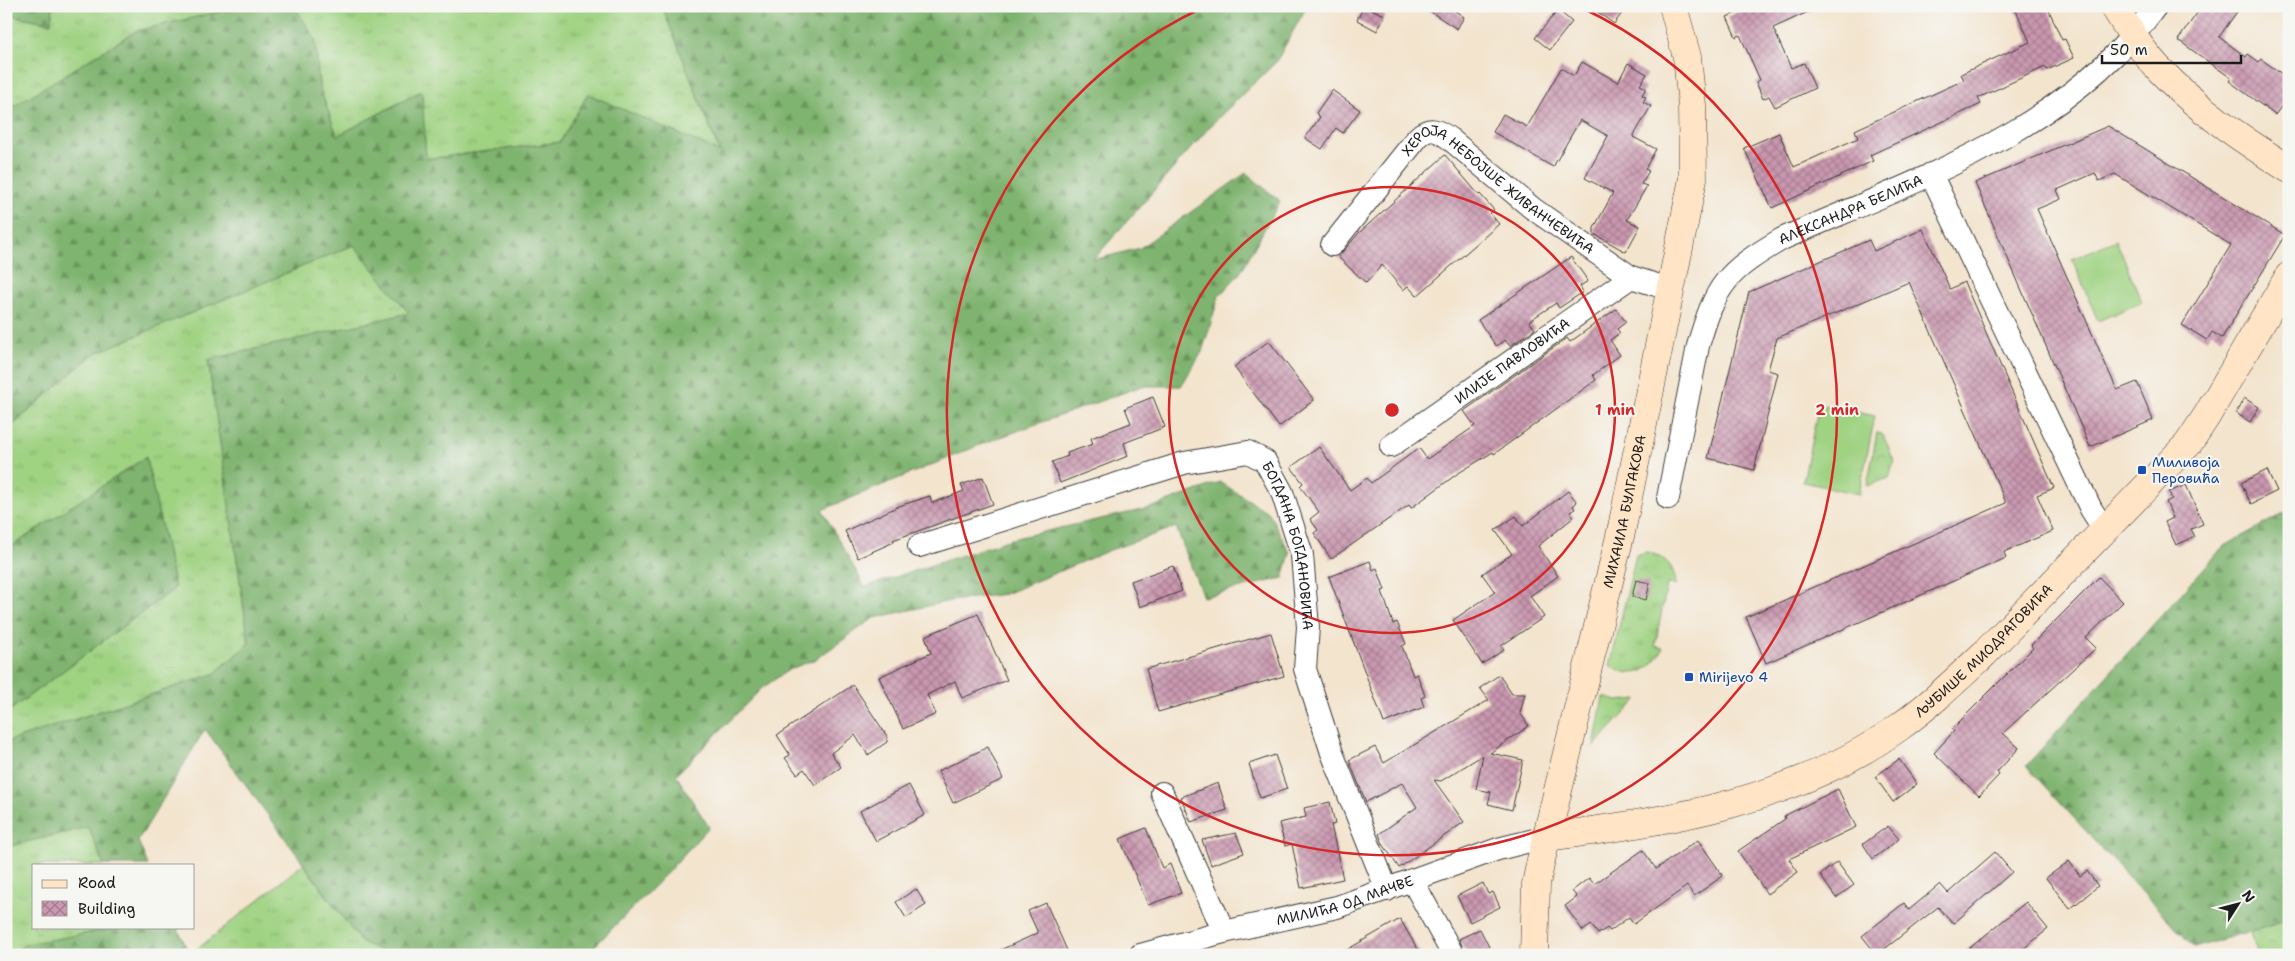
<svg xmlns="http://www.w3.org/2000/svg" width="2295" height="961" font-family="'Shantell Sans',sans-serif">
<defs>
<pattern id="grass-tufts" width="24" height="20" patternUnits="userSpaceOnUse" patternTransform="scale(1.25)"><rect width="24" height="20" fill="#9fd281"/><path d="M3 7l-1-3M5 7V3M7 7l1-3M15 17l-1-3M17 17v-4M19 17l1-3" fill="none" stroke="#88b46f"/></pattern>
<pattern id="forest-firs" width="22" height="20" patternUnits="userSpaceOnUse" patternTransform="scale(1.25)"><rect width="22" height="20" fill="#7fb46f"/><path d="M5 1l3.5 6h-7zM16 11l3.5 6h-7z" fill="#67925a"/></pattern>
<pattern id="park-crowns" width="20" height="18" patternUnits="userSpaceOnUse" patternTransform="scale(1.25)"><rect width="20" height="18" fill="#9fd281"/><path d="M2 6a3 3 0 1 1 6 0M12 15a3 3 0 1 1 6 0" fill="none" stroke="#88b46f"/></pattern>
<pattern id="building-cross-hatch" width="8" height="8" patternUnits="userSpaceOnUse" patternTransform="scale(1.25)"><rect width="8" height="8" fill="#ca98b0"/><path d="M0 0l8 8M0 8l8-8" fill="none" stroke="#a37b8e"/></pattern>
</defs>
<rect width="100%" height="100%" fill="#f6f6f2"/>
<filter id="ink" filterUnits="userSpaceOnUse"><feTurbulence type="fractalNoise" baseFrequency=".02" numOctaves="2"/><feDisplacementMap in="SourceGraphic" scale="10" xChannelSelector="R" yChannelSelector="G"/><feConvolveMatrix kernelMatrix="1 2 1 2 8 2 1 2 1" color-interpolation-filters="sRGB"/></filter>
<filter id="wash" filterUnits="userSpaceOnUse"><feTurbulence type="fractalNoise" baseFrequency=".0096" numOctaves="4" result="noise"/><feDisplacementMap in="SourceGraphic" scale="20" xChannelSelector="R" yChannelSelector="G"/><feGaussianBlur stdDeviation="1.12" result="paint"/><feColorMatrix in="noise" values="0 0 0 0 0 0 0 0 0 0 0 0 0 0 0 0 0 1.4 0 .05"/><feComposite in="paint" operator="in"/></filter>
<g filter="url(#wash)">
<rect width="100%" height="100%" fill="#f3e4ce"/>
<g fill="url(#grass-tufts)" stroke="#5e774e">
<polygon points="53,6 252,6 223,11 136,31 6,111 6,14 50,23"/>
<polygon points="294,6 377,6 382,13 396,6 662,6 720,153 588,94 560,142 426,159 421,91 337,136 319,86 315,39"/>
<polygon points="354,245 410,313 208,360 249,643 214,674 6,742 6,713 175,588 146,457 6,550 6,431 93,354"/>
<path d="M1646,552C1665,556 1675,566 1676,585L1667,584L1655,646L1663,648C1651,672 1635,680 1610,666L1636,555Z"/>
<polygon points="1603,697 1618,701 1638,699 1594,746"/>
<polygon points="88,826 104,865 34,865 34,927 123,927 27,944 10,955 6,955 6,847"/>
<polygon points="303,864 361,942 382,951 379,955 190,955"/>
<polygon points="2289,919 2289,955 2258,955 2249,931"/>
</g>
<g fill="url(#forest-firs)" stroke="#4e6846">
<polygon points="6,6 53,6 51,23 6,14"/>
<polygon points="252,6 294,6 315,39 319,86 337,136 422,91 426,159 560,142 588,94 720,152 662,6 1307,6 1276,62 1214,122 1093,260 1140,248 1246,173 1280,201 1240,273 1219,296 1202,352 1181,386 1142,386 987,442 822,510 865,587 1011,539 1150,508 1220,482 1269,513 1290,553 1283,578 1203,597 1176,527 1110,550 1005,594 950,601 874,618 816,659 790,669 762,688 676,775 709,827 662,878 586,955 379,955 382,951 361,942 205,729 138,841 148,865 104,865 88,827 6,847 6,742 214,674 249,643 208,360 409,313 354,245 93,354 6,431 6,111 136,31 223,11"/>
<polygon points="146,457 175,588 6,713 6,550"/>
<polygon points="2289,510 2289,919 2194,948 2026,766 2223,547"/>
<polygon points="123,927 177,927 190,955 10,955 27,944"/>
</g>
<polygon fill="url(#park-crowns)" stroke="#5e774e" points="1877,433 1883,435 1894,461 1889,478 1867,486"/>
<g fill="#9fd281" stroke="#5e774e">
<polygon points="2116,240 2142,302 2098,321 2072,259"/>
<polygon points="1819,404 1875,416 1859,494 1803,482"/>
</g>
<g id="blocks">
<g fill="url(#building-cross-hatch)">
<polygon points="1364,6 1385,15 1377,31 1357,20"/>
<polygon points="1422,6 1448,6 1464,17 1457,29"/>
<polygon points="1589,6 1627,6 1614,24"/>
<polygon points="1751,6 1821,6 1773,28 1791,68 1804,63 1815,88 1775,107 1769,96 1763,99 1756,82 1760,80 1740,35 1736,37 1727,17"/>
<polygon points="2014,6 2047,6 2062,40 2065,39 2074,58 2047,70 2045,67 1978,98 1981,104 1870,155 1873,161 1772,208 1744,148 1779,133 1794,167 1858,138 1855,130 1964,80 1961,74 2030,42"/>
<polygon points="2202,6 2241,6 2219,37 2246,57 2248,54 2259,62 2261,59 2289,79 2289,96 2275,115 2229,81 2231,78 2178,40"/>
<polygon points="1558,10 1572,22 1550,50 1535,38"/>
<polygon points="1582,62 1618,82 1628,63 1647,74 1640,85 1646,88 1642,95 1646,97 1643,102 1651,106 1633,137 1656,149 1645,169 1649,171 1641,184 1647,186 1627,220 1640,226 1626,252 1594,234 1594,228 1613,193 1585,178 1608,136 1580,120 1553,167 1493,132 1503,114 1527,127 1561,68 1574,76"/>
<polygon points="1332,90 1360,110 1343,133 1336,128 1322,149 1305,138 1320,117 1316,113"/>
<polygon points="2108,126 2285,235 2222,338 2212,332 2207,340 2182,325 2231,245 2115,174 2099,181 2095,173 2057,190 2061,199 2037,209 2117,390 2137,382 2153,420 2090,447 1975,183"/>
<polygon points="1445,155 1479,195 1480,194 1494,210 1490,213 1499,224 1417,296 1408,286 1403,290 1382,265 1366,283 1338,257 1359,233"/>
<polygon points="1923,229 1950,289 1964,282 2054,488 2037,495 2053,531 2004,552 2006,558 1766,663 1746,617 2006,503 1909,282 1777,338 1768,370 1778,373 1754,470 1708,458 1749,292 1869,240 1874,251"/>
<polygon points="1571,257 1588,281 1580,286 1583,292 1559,308 1556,303 1529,321 1535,329 1510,346 1505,340 1496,346 1478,320"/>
<polygon points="1616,309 1626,322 1617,329 1620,333 1610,340 1620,355 1593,375 1596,380 1494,454 1493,452 1457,474 1411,508 1409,505 1331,559 1314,533 1318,530 1310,519 1319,512 1300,486 1303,483 1291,467 1319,447 1350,490 1367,478 1371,483 1419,448 1427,459 1475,426 1464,411 1567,338 1570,342"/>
<polygon points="1269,341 1314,400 1279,427 1234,367"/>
<polygon points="1153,397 1165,427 1124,443 1128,456 1060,483 1052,462 1068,456 1067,453 1093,444 1091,438 1131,423 1125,408"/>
<polygon points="2244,398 2259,407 2250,422 2236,413"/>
<polygon points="2267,470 2277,491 2251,504 2241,483"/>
<polygon points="983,477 993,504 893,540 894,542 858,558 845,531 899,506 930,496 932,503 964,491 961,485"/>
<polygon points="2186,485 2203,524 2191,529 2195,537 2176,545 2165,522 2173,518 2166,502 2172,499 2169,492"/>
<polygon points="1568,491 1577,502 1573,506 1575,509 1570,512 1574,517 1538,546 1558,576 1530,596 1544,617 1501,646 1504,650 1482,664 1453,620 1495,592 1482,574 1512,554 1495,530 1516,516 1523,526"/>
<polygon points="1370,561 1373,570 1377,568 1385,590 1382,591 1393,624 1397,622 1406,644 1402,646 1413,676 1417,674 1425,696 1421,698 1424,707 1384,723 1329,577"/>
<polygon points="1173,566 1182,591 1140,607 1131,581"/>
<polygon points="2099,577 2123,602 2086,638 2096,648 2003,733 2019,748 1997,772 1999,775 1979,796 1934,753 1954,731 1952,729 2033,648 2031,645"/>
<polygon points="1636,580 1650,583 1646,600 1632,597"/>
<polygon points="978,614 1007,680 962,698 955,681 927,695 936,714 903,729 879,677 931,653 925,636"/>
<polygon points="1271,633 1284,676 1158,712 1146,669"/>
<polygon points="1499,675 1512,694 1525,694 1520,713 1529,726 1490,753 1523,760 1512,810 1488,804 1491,792 1476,789 1483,755 1441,781 1434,780 1464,822 1399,868 1383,844 1379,834 1417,807 1402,783 1366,802 1349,760 1375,747 1384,763 1489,700 1480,688"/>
<polygon points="853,685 887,736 887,742 868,755 855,735 831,753 841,767 815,785 804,769 797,774 785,758 790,755 777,735"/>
<polygon points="988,747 1003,779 953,803 938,771"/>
<polygon points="1275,755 1287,789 1260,798 1249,764"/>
<polygon points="1899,759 1917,784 1893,802 1875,777"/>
<polygon points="1218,783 1227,810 1191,822 1181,797"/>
<polygon points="909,785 925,815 876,841 860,811"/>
<polygon points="1838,789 1856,827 1789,859 1798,872 1767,894 1738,851 1785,819 1784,816"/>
<polygon points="1330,802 1335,824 1331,825 1343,879 1301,888 1292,844 1285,846 1279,823 1306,817 1304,808"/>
<polygon points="1888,826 1899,839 1873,859 1863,844"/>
<polygon points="1146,828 1162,868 1170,864 1181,893 1148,905 1120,839"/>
<polygon points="1236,833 1244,853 1211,865 1202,840"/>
<polygon points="1698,840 1723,876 1694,896 1687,886 1634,924 1629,917 1610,931 1607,928 1598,934 1591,925 1583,931 1565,906 1577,897 1572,891 1589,878 1594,884 1643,850 1656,869"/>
<polygon points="1995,852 2012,872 1953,924 1938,907 1877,955 1862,936 1904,903 1909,910 1940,884 1948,893"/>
<polygon points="2069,861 2080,876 2087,871 2098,886 2070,909 2046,878"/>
<polygon points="1837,862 1854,885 1836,898 1820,875"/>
<polygon points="1483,883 1488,894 1493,892 1500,907 1470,922 1457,896"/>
<polygon points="916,889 926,905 906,918 896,902"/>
<polygon points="2026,902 2048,929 2016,955 1961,955"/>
<polygon points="1046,903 1069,955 989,955 1038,933 1028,911"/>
<polygon points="1400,919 1421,955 1338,955"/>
<polygon points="1480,929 1493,955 1466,955 1459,939"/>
</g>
</g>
</g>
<g filter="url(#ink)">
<use href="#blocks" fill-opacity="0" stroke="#3c3a37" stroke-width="1"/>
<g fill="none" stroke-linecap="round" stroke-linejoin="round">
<defs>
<g id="street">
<polyline points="1931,174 2091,509 2105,531"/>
<path id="s1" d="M1332,245L1418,137C1430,126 1438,130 1450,139L1532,208L1631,277L1669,289"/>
<path id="s2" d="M1391,446L1631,277"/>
<path id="s3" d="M1668,498L1698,346C1716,284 1726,272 1782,239C1914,181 2069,130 2156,6"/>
<path id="s4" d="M919,546L1184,463L1248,452L1265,461L1282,492L1302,555L1308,627L1305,669L1332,753L1387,890"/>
<polyline points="1162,793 1224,932"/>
<polyline points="1412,880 1453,955"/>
<path id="s5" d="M1140,955L1224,932L1337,907L1498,849L1546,837"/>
</g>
<g id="secondary">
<path d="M2114,6C2127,27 2141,50 2158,68C2195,108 2243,140 2289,169"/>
<path id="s6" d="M1546,837C1668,822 1795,801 1898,728C1929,706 1956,680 1984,654L2188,444L2206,417L2289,276"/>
<path id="s7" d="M1534,955L1536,884L1541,860L1621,532L1693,179L1692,105L1687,57L1673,6"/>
</g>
</defs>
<use href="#street" stroke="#3c3a37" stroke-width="24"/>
<use href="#secondary" stroke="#3c3a37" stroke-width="29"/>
<use href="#street" stroke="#fff" stroke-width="22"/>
<use href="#secondary" stroke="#ffe4c6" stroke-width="28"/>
</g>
</g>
<g fill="none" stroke="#d62828" stroke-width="2.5">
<circle cx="1392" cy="410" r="223"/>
<path d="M1580 7A445 445 0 1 1 1204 7"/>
</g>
<g fill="#1a4fb4" stroke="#f6f6f2" stroke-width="2">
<rect x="2137" y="465" width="10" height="10" rx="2.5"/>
<rect x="1684" y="672" width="10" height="10" rx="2.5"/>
</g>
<g text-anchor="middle" stroke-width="4" stroke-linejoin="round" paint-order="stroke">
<g font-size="14" fill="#1c1c1c" stroke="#f6f6f2">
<text dy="5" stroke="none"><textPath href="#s1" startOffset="236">ХЕРОЈА НЕБОЈШЕ ЖИВАНЧЕВИЋА</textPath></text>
<text dy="5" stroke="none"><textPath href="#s3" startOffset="371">АЛЕКСАНДРА БЕЛИЋА</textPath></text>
<text dy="5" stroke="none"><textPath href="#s2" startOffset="148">ИЛИЈЕ ПАВЛОВИЋА</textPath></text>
<text dy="5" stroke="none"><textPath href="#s7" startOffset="454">МИХАИЛА БУЛГАКОВА</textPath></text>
<text dy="5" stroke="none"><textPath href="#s4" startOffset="451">БОГДАНА БОГДАНОВИЋА</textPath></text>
<text dy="5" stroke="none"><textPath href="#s6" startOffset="488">ЉУБИШЕ МИОДРАГОВИЋА</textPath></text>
<text dy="5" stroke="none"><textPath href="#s5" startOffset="212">МИЛИЋА ОД МАЧВЕ</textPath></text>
</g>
<g font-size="14" fill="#164399" stroke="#f6f6f2" text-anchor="start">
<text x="2152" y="467">Миливоја<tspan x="2152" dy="16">Перовића</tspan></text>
<text x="1699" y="682">Mirijevo 4</text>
</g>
</g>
<circle cx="1392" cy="410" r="8" fill="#d62828" stroke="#f6f6f2" stroke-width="2.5"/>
<g font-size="15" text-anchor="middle" font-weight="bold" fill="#d62828" stroke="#f6f6f2" stroke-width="4" stroke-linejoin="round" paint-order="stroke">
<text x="1615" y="415">1 min</text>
<text x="1837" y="415">2 min</text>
</g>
<rect width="2295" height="961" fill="none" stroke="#f6f6f2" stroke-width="25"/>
<rect x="32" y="864" width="162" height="65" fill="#f6f6f2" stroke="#9f9f9c"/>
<rect x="42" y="880" width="25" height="8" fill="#ffe4c6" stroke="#9f9f9c"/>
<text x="78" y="888" font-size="15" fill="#1c1c1c">Road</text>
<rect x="42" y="901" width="25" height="15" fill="url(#building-cross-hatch)" stroke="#9f9f9c"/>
<text x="78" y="914" font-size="15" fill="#1c1c1c">Building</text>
<g transform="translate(2238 904) rotate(54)" stroke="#f6f6f2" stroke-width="4" paint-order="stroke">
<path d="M0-4L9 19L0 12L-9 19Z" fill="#1c1c1c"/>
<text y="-8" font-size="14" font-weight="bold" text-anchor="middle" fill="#1c1c1c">N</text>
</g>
<path d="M2102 55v8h139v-8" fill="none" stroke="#1c1c1c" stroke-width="2.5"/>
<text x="2110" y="55" font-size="15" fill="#1c1c1c" stroke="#f6f6f2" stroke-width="4" paint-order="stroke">50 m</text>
</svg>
